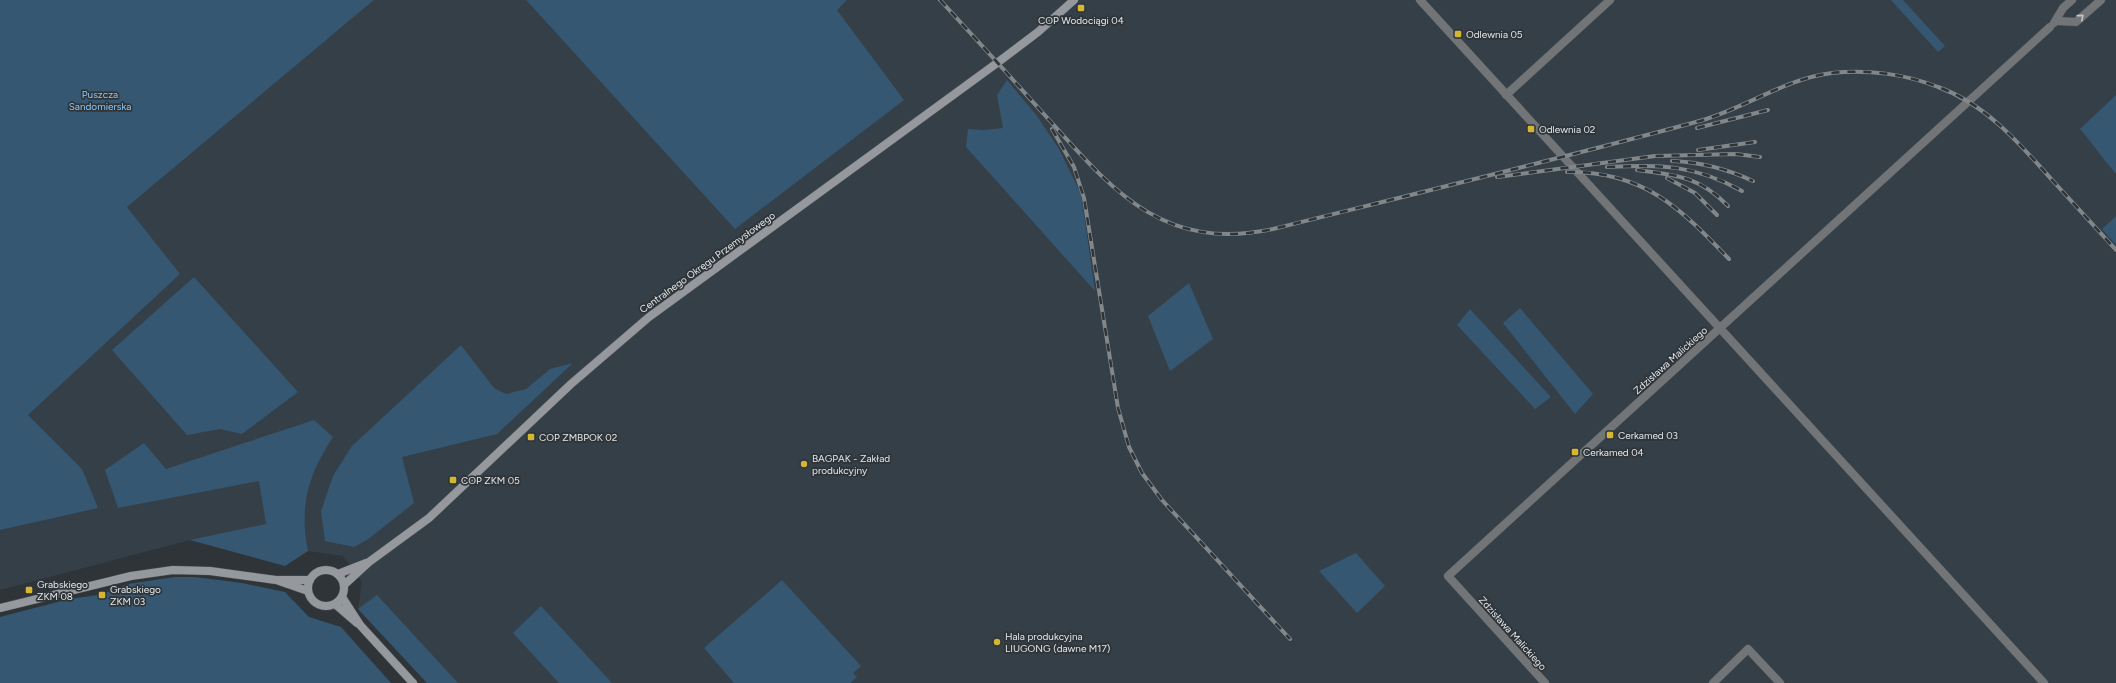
<svg xmlns="http://www.w3.org/2000/svg" width="2116" height="683" font-family="Figtree,sans-serif">
<rect width="100%" height="100%" fill="#2e3438"/>
<polygon fill="#353f47" points="374,0 526,0 735,228 836,10 847,0 2116,0 2116,683 427,683 358,609 362,582 343,556 308,551 285,566 190,540 0,590 0,415 127,207"/>
<g fill="#355772">
<polygon points="0,0 374,0 127,207 180,274 28,415 82,469 98,508 0,530"/>
<polygon points="526,0 847,0 837,10 904,100 735,229"/>
<polygon points="1891,0 1903,0 1945,46 1938,52"/>
<polygon points="1007,80 1037,116 1059,149 1081,194 1095,291 966,147 968,129 984,130 1003,128 997,95"/>
<path d="M2116,95V174C2103,159 2093,144 2080,129Z"/>
<polygon points="2116,216 2116,245 2102,229"/>
<polygon points="194,277 298,392 242,434 220,429 187,435 112,350"/>
<polygon points="1189,283 1213,339 1170,371 1148,316"/>
<polygon points="1520,308 1593,394 1575,414 1503,323"/>
<polygon points="1470,309 1551,397 1535,409 1457,325"/>
<polygon points="461,345 494,388 506,394 526,389 550,369 573,363 497,434 402,457 414,503 367,540 354,547 325,541 321,511 333,476 352,446"/>
<path d="M314,420L333,437C308,475 299,506 308,551L285,566L190,540L266,524L259,481L118,508L105,470L144,443L166,469Z"/>
<polygon points="1356,553 1385,586 1357,613 1319,571"/>
<polygon points="174,577 195,577 242,583 285,592 309,617 341,627 391,683 0,683 0,617 69,599 98,595 99,597 105,595 105,593 128,584"/>
<polygon points="782,580 861,666 853,673 857,677 850,683 734,683 704,648"/>
<polygon points="377,595 458,683 427,683 358,609"/>
<polygon points="541,606 612,683 559,683 513,633"/>
</g>
<g fill="none" stroke-linecap="round" stroke-linejoin="round">
<defs>
<g id="street">
<polyline points="1420,0 2044,683"/>
<polyline points="2057,21 2076,22 2101,0"/>
<polyline points="2054,23 2063,8 2072,0"/>
<polyline points="1506,95 1610,0"/>
<polyline points="1545,683 1448,576 2050,27"/>
<polyline points="1713,683 1748,649 1780,683"/>
</g>
<g id="secondary">
<circle cx="326" cy="588" r="18"/>
<polyline points="338,574 366,563"/>
<polyline points="279,581 308,591"/>
<polyline points="344,585 369,562 429,518 571,384 649,317 997,63 1038,32 1074,0"/>
<polyline points="342,597 360,625 413,683"/>
<polyline points="335,604 357,623"/>
<polyline points="0,608 131,576 173,570 210,571 276,580 310,580"/>
</g>
</defs>
<use href="#street" stroke="#4b5154" stroke-width="9"/>
<use href="#secondary" stroke="#4b5154" stroke-width="9"/>
<use href="#street" stroke="#727577" stroke-width="8"/>
<use href="#secondary" stroke="#95999d" stroke-width="8"/>
<defs>
<g id="rail">
<path d="M940,0C974,37 1008,74 1042,112C1110,187 1160,253 1273,229C1414,194 1555,160 1696,122C1743,110 1783,79 1832,73C1867,69 1905,74 1938,87C1986,104 2020,144 2053,181C2074,204 2095,227 2116,250"/>
<polyline points="1697,128 1768,110"/>
<polyline points="1052,129 1074,167 1084,198 1118,408 1129,447 1142,473 1162,500 1290,639"/>
<polyline points="1698,150 1755,142"/>
<path d="M1672,161C1701,162 1727,169 1753,181"/>
<path d="M1607,167C1662,165 1693,164 1742,191"/>
<path d="M1637,170C1676,175 1699,176 1728,206"/>
<path d="M1567,172C1644,171 1680,208 1729,259"/>
<polyline points="1497,177 1655,156 1736,154 1760,157"/>
<polyline points="1667,178 1695,193 1717,215"/>
</g>
</defs>
<use href="#rail" stroke="#82878a" stroke-width="4"/>
<use href="#rail" stroke="#2e3438" stroke-width="2.5" stroke-dasharray="8" stroke-linecap="butt"/>
</g>
<defs><path id="oneway-chevron" d="M-2-3.5L2.5 0L-2 3.5" fill="none" stroke-width="1.6" stroke-linecap="round" stroke-linejoin="round"/></defs>
<use stroke="#c2c5c8" href="#oneway-chevron" transform="translate(2081 17) rotate(-41)"/>
<g fill="#d5b534" stroke="#2e3438" stroke-width="1.5">
<rect x="1077" y="4" width="8" height="8" rx="2"/>
<rect x="1454" y="30" width="8" height="8" rx="2"/>
<rect x="1527" y="125" width="8" height="8" rx="2"/>
<rect x="1606" y="431" width="8" height="8" rx="2"/>
<rect x="527" y="433" width="8" height="8" rx="2"/>
<rect x="1571" y="448" width="8" height="8" rx="2"/>
<circle cx="804" cy="464" r="4"/>
<rect x="449" y="476" width="8" height="8" rx="2"/>
<rect x="25" y="586" width="8" height="8" rx="2"/>
<rect x="98" y="591" width="8" height="8" rx="2"/>
<circle cx="997" cy="642" r="4"/>
</g>
<g text-anchor="middle" stroke-width="3.5" stroke-linejoin="round" paint-order="stroke">
<g font-size="10" fill="#e4e7ea" stroke="#2e3438" text-anchor="start">
<text x="1081" y="24" text-anchor="middle">COP Wodociągi 04</text>
<text x="1466" y="38">Odlewnia 05</text>
<text x="1539" y="133">Odlewnia 02</text>
<text x="1618" y="439">Cerkamed 03</text>
<text x="539" y="441">COP ZMBPOK 02</text>
<text x="1583" y="456">Cerkamed 04</text>
<text x="812" y="462">BAGPAK - Zakład<tspan x="812" dy="12">produkcyjny</tspan></text>
<text x="461" y="484">COP ZKM 05</text>
<text x="37" y="588">Grabskiego<tspan x="37" dy="12">ZKM 08</tspan></text>
<text x="110" y="593">Grabskiego<tspan x="110" dy="12">ZKM 03</tspan></text>
<text x="1005" y="640">Hala produkcyjna<tspan x="1005" dy="12">LIUGONG (dawne M17)</tspan></text>
</g>
<g font-size="10" fill="#8bc9fd" stroke="#2e3438">
<text x="100" y="98">Puszcza<tspan x="100" dy="12">Sandomierska</tspan></text>
</g>
<g font-size="10" fill="#e4e7ea" stroke="#2e3438">
<text transform="translate(707 262) rotate(-36)" y="4">Centralnego Okręgu Przemysłowego</text>
<text transform="translate(1670 360) rotate(-42)" y="4">Zdzisława Malickiego</text>
<text transform="translate(1513 633) rotate(48)" y="4">Zdzisława Malickiego</text>
</g>
</g>
</svg>
